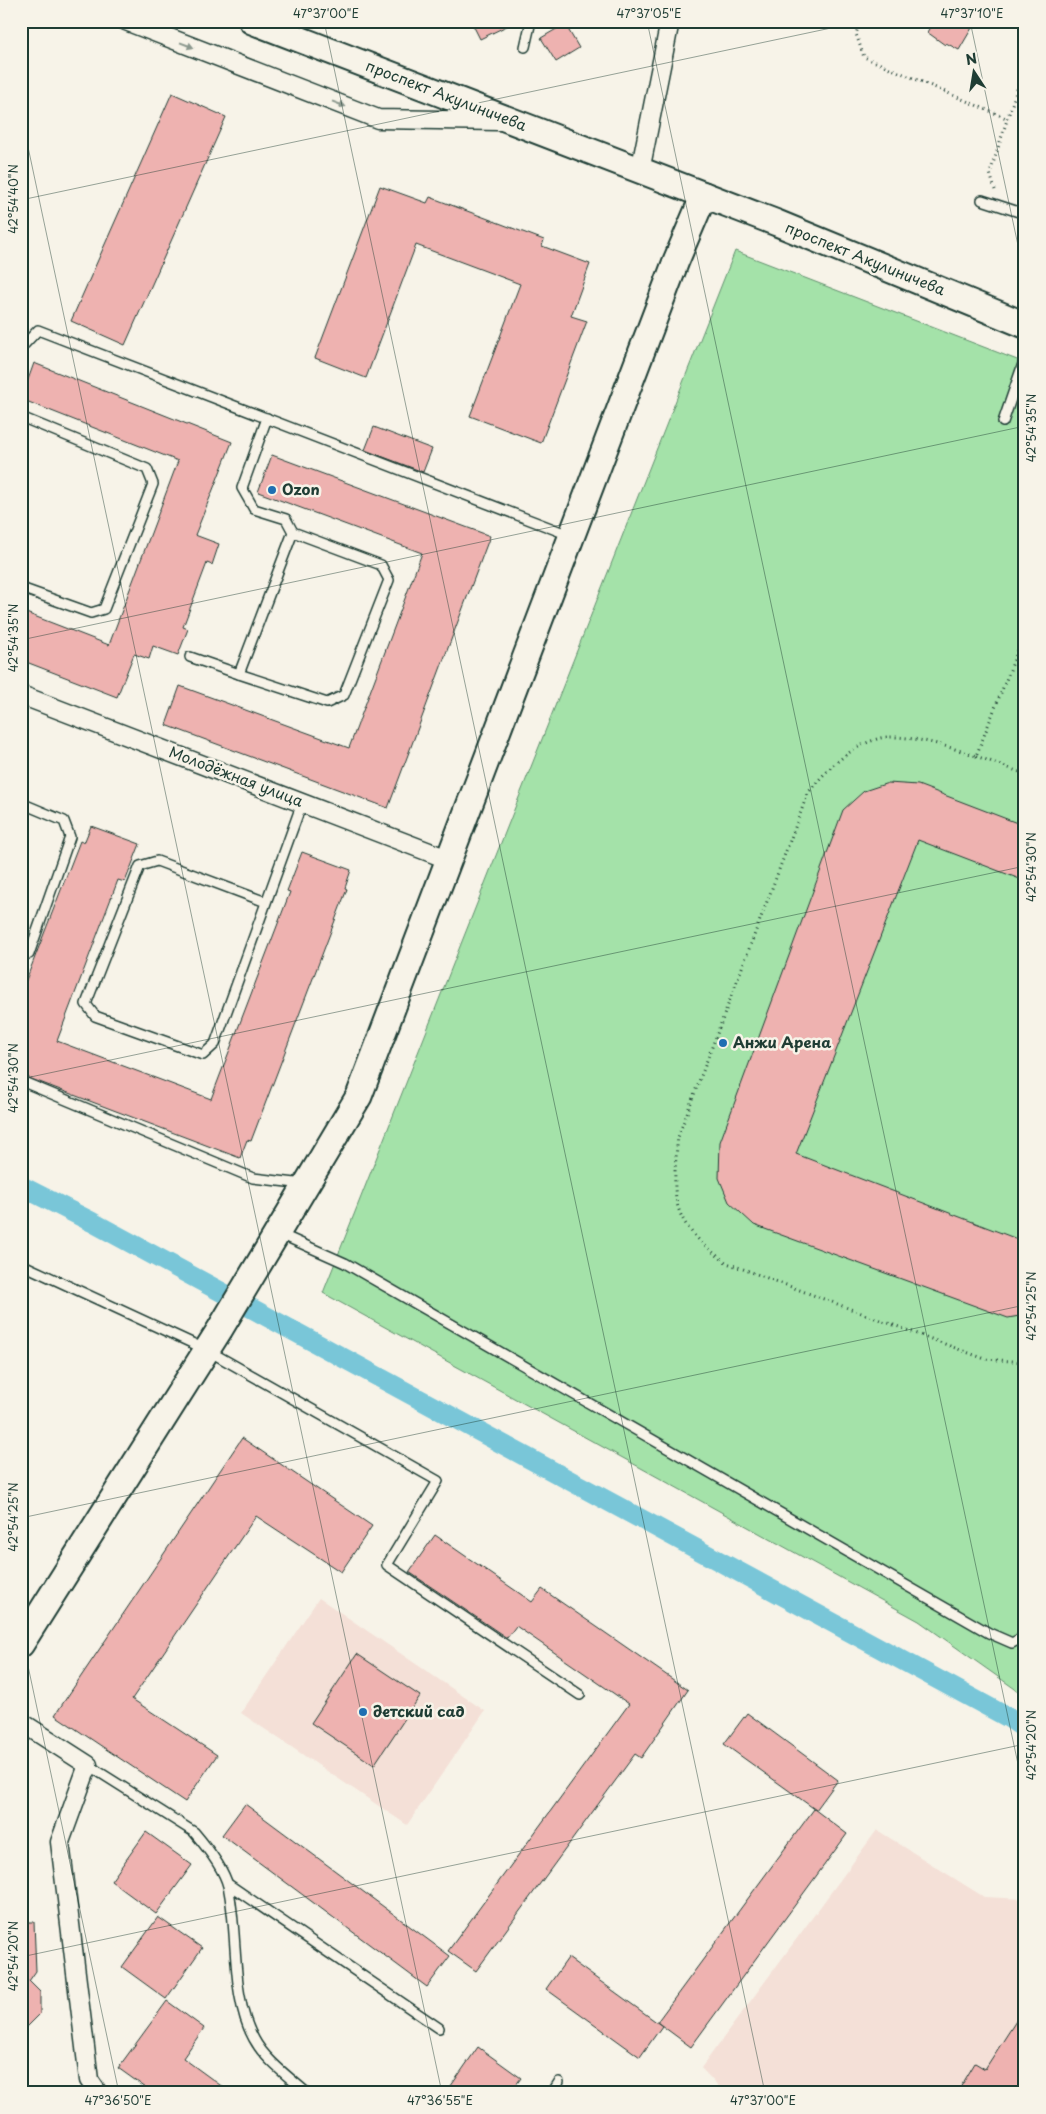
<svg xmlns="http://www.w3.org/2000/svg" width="1046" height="2114" font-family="'Playpen Sans',sans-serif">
<rect width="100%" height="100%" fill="#f7f3e8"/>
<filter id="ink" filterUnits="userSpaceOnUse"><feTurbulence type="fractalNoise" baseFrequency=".02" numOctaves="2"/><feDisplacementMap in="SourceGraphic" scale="10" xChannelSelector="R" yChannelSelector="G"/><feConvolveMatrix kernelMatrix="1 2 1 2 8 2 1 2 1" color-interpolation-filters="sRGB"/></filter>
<g filter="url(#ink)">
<g fill="#f4e0d7">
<polygon points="319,1598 485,1711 407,1825 241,1713"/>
<polygon points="877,1830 984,1897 1025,1899 1025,2093 725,2093 701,2068"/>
</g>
<polygon fill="#a4e2a9" stroke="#62906e" points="735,251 1025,363 1025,1696 919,1621 323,1293"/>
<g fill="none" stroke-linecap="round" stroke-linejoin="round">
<polyline stroke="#79c6d8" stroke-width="20" points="21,1186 92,1222 1009,1718 1025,1729"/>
</g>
<g fill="#eeb2b0" stroke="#1f3d34">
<polygon points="471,21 517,21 480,39"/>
<polygon points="934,21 976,21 959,50 946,43 945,45 927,32"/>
<polygon points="565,24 579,48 556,62 541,38"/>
<polygon points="172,93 226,117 125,345 71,321"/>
<polygon points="380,186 427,203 430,197 544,240 542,246 590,264 571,316 587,321 541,443 470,416 520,284 416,245 366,378 315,358"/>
<polygon points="34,363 232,442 195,535 219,544 212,565 207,563 183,627 188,629 178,655 153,646 149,659 134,654 117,697 21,660 21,611 109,645 178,461 21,399"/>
<polygon points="374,427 432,449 423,472 365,450"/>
<polygon points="272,455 490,536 388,808 166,725 180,686 349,748 422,553 258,492"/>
<polygon points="888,783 918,785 1025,826 1025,881 918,840 796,1154 1025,1242 1025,1315 1008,1318 754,1225 729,1202 719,1178 720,1142 843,810 864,791"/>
<polygon points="91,826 140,844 125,882 118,880 57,1041 211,1099 290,892 287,891 302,852 351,870 345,888 347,889 251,1141 247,1140 240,1158 21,1075 21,993 80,841 84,843"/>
<polygon points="242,1438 372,1526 341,1572 256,1516 132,1699 217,1755 185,1802 55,1715"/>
<polygon points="435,1535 532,1602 542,1589 688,1690 641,1758 635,1754 476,1971 448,1951 629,1704 516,1626 507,1638 409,1572"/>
<polygon points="357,1654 420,1696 374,1765 311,1723"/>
<polygon points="747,1713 838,1780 816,1810 724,1744"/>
<polygon points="245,1804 450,1956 427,1987 222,1835"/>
<polygon points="814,1809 847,1834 691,2047 657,2022"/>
<polygon points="146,1832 192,1865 156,1914 111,1881"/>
<polygon points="158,1917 202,1948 166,1999 122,1967"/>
<polygon points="21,1922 34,1922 36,1971 29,1981 40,1992 40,2014 21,2033"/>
<polygon points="568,1958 662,2026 640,2057 546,1989"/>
<polygon points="167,2001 204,2028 183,2058 231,2093 153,2093 118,2068"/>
<polygon points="1025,2007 1025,2093 957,2093 975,2063 985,2069"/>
<polygon points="478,2047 521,2078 510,2093 446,2093"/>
</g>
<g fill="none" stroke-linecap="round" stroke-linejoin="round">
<defs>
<g id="lane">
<polyline points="525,47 531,21"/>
<polyline points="982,200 1025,214"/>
<polyline points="21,348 38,330 569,535"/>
<polyline points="21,417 147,469 153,484 104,609 91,613 21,588"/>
<polyline points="267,418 242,488 254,509 286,519 293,532 239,674 327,703 344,695 389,580 381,565 293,532"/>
<polyline points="1003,422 1025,358"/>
<polyline points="190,657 239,674"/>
<polyline points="21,803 64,821 70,837 29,954 21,952"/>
<polyline points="266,902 157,861 140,866 86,1004 95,1016 203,1055 215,1044 302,803"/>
<polyline points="21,1081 253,1178 304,1184"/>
<polyline points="280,1234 345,1263 989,1633 1012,1643 1025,1636"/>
<polyline points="21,1264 207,1350 438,1481 387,1565 580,1695"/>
<path d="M88,1765L194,1832C205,1845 224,1869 228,1886C239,1934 230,1996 254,2039C265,2060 289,2077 307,2093"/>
<polyline points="228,1884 439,2028"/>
<polyline points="552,2093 559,2082"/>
</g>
<g id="street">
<polyline points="126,21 378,119 499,121"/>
<polyline points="640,171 670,21"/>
<polyline points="21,695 450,860"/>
<polyline points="21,1722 88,1765 60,1842 89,2080 98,2093"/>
</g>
<g id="secondary">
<polyline points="252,21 777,223 1025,325"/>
<polyline points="21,1644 220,1329 359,1096 676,261 704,195"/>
</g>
</defs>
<use href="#lane" stroke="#1f3d34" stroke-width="12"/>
<use href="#street" stroke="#1f3d34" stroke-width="21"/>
<use href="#secondary" stroke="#1f3d34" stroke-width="29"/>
<g stroke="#1f3d34" stroke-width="3" stroke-dasharray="1 4" stroke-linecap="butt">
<polyline points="860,21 856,34 864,57 1006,118"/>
<polyline points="1016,21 1025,27"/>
<polyline points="995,190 990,173 1025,64"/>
<path d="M1025,632L976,756C954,748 899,731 877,739C848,748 826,770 808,793L678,1137C671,1204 671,1222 727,1263L985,1359L1025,1362"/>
<polyline points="976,756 1025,774"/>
</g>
<use href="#lane" stroke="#f7f3e8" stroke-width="9"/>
<use href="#street" stroke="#f7f3e8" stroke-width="18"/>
<use href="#secondary" stroke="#f7f3e8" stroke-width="25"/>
</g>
<defs><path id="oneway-solid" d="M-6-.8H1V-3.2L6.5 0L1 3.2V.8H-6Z" transform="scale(1.25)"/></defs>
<g fill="#8b988e">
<use href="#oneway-solid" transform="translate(187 45) rotate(21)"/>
<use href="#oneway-solid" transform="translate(339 104) rotate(21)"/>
</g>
</g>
<path fill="none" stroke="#1f3d34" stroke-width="1" stroke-opacity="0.45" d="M324,21L765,2093M647,21L1025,1797M970,21L1025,278M21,114L442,2093M21,200L864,21M21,640L1025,426M21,1079L1025,866M21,1518L1025,1305M21,1633L119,2093M21,1957L1025,1744"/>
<g fill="#1f6fb2" stroke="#f7f3e8" stroke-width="2">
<circle cx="272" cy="490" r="5"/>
<circle cx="723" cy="1043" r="5"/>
<circle cx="363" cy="1712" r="5"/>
</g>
<g text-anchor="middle" stroke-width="5" stroke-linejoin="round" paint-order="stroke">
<g font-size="15" fill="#1f3d34" stroke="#f7f3e8">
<text transform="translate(446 96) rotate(21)" y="5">проспект Акулиничева</text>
<text transform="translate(865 259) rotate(22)" y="5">проспект Акулиничева</text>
<text transform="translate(236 777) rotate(21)" y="5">Молодёжная улица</text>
</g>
<g font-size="15" font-weight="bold" fill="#1f3d34" stroke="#f7f3e8" text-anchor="start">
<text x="282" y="495">Ozon</text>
<text x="733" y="1048">Анжи Арена</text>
<text x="373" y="1717">детский сад</text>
</g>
</g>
<rect width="1046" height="2114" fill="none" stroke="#f7f3e8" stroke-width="55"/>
<g transform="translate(974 72) rotate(348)" stroke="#f7f3e8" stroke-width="4" paint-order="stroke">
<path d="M0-4L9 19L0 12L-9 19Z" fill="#1f3d34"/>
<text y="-8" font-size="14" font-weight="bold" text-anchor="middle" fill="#1f3d34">N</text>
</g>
<rect x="28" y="28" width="990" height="2058" fill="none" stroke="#1f3d34" stroke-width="2"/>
<g font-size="12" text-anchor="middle" fill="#1f3d34">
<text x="326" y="18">47°37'00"E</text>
<text x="649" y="18">47°37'05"E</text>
<text x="972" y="18">47°37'10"E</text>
<text transform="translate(14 199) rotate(-90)" y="4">42°54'40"N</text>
<text transform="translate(1032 428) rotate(-90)" y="4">42°54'35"N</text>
<text transform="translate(14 638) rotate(-90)" y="4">42°54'35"N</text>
<text transform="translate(1032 867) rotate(-90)" y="4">42°54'30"N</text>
<text transform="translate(14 1078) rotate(-90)" y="4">42°54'30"N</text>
<text transform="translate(1032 1306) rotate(-90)" y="4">42°54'25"N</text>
<text transform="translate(14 1517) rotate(-90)" y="4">42°54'25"N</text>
<text transform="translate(1032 1745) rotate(-90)" y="4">42°54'20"N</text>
<text transform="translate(14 1956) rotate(-90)" y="4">42°54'20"N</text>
<text x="118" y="2105">47°36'50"E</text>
<text x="440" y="2105">47°36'55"E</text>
<text x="763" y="2105">47°37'00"E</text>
</g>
</svg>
